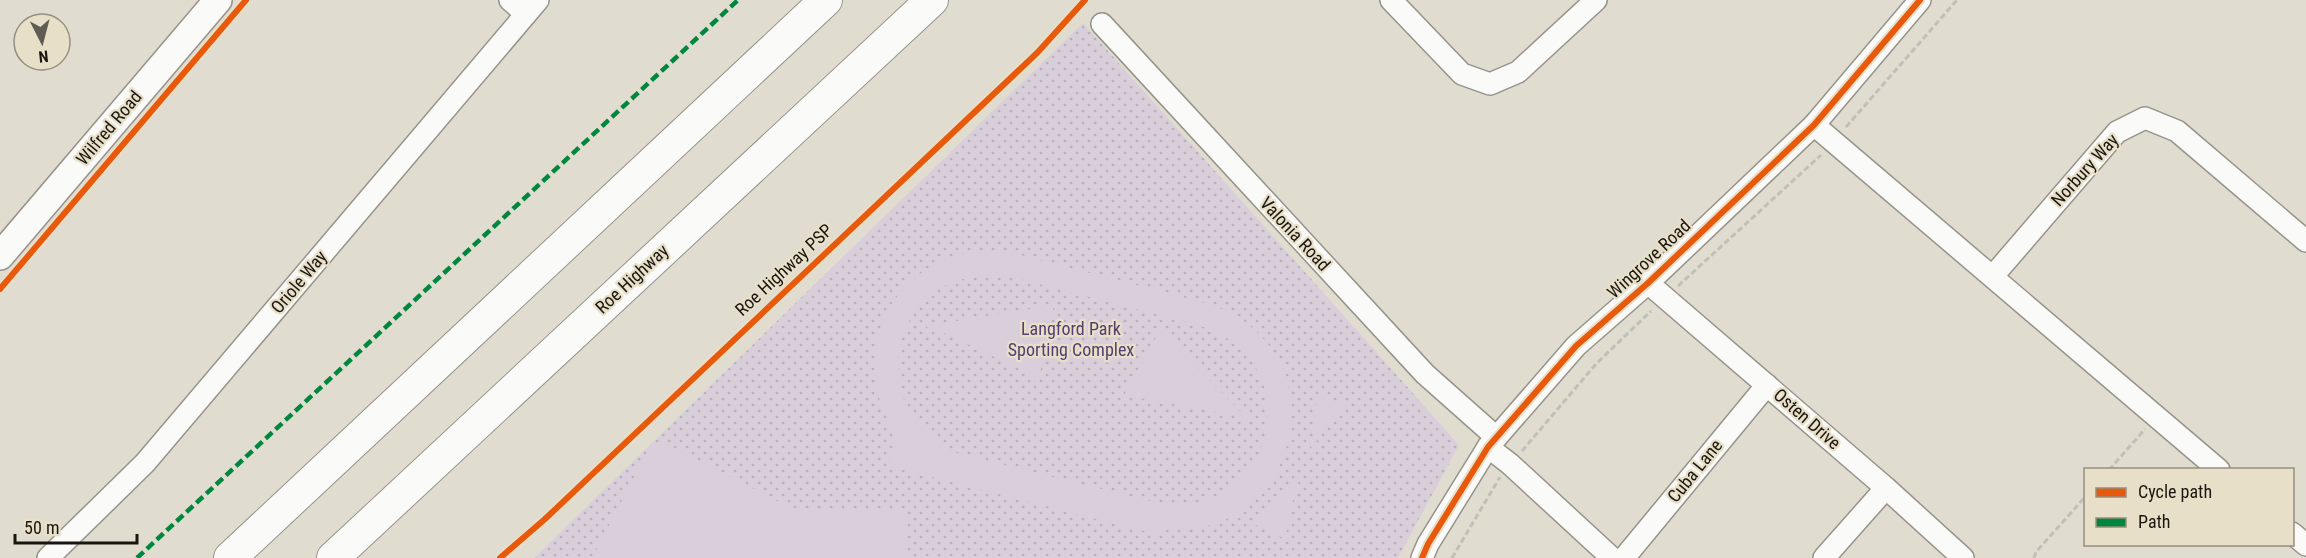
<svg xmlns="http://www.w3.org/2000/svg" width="2306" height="558" font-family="'Roboto Condensed',sans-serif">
<defs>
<pattern id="grass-dots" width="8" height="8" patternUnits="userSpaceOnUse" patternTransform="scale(1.5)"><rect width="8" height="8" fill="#d9cfda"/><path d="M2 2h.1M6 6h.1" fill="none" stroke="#bab1ba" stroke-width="1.8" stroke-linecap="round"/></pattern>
</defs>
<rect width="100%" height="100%" fill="#e1dcd0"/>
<polygon fill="url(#grass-dots)" points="1083,23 1459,445 1398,558 534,558"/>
<g fill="#d9cfda" fill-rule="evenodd">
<path d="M988,251L1013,253L1209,304C1341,347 1305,538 1166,530L1164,536L888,466L896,437H898C842,358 891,254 988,251ZM991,275L1012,277L1197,325C1305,355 1285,504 1171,506L959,454C948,448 937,443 928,434C887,398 888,330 931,295C948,281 969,276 991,275Z"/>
<polygon points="1054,305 1039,378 933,328 929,329 926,326 929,323 933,325"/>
<polygon points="1160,330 1244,415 1248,415 1249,419 1245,421 1243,417 1124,395"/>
<polygon points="1317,395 1346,405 1315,443 1315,447 1312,448 1310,445 1313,442"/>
<polygon points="663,442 791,508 899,510 907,519 906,558 592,558 651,444"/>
<polygon points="1296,480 1299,483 1296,486 1285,539 1254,524"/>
</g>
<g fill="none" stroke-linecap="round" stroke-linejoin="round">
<defs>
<g id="minor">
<polyline points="510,0 526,14"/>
<polyline points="1391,0 1462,74 1490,84 1518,72 1596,0"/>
<polyline points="1102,24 1425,374 1496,437"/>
<polyline points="1814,125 2219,470"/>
<polyline points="1993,276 2117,132 2145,118 2177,131 2306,241"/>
<polyline points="1648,283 1886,488 1963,558"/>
<polyline points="1488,447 1510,464 1612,558"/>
<polyline points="2292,533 2306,545"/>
<polyline points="48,558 145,463 538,0"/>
<polyline points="1422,558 1428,544 1488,447 1576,346 1648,283 1814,125 1920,0"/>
<polyline points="1624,558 1767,385"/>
<polyline points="1824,558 1886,488"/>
</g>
<polyline id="major" points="0,256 218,0"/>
<g id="highway">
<polyline points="230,558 826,0"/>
<polyline points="333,558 932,0"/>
</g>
</defs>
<use href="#minor" stroke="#97938a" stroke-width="24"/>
<use href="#major" stroke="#97938a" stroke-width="30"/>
<use href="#highway" stroke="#97938a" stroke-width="34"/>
<g stroke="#c1bfba" stroke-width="3" stroke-dasharray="6 3" stroke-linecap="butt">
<polyline points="1846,127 1957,0"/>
<polyline points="1678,286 1821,155"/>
<polyline points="1522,451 1596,364 1651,311"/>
<polyline points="2109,470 2145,429"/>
<polyline points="1452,558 1500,477"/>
<polyline points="2034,558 2036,552 2086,496"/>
</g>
<use href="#minor" stroke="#fafaf8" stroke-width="21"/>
<use href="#major" stroke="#fafaf8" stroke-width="27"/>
<use href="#highway" stroke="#fafaf8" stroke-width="32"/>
<polyline stroke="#00873e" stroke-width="4.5" stroke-dasharray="9 4.5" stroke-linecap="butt" points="137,558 738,0"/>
<defs>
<g id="cycleway">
<polyline points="0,289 246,0"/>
<polyline points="500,558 545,519 1037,53 1085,0"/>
<polyline points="1422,558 1428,544 1488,447 1576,346 1648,283 1814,125 1920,0"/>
</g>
</defs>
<use href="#cycleway" stroke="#e8dfc9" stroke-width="10"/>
<use href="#cycleway" stroke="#e8590c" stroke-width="6"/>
</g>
<g text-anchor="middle" stroke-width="4.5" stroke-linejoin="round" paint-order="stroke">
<g font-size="18" fill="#1a160f" stroke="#e8dfc9">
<text transform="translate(109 128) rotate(-50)" y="6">Wilfred Road</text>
<text transform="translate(2085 170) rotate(-48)" y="6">Norbury Way</text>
<text transform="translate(1295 234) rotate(47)" y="6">Valonia Road</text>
<text transform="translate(1649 259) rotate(-43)" y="6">Wingrove Road</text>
<text transform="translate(784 270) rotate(-43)" y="6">Roe Highway PSP</text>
<text transform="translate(632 279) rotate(-43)" y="6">Roe Highway</text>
<text transform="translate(299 282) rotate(-50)" y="6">Oriole Way</text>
<text transform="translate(1807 419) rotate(41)" y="6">Osten Drive</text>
<text transform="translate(1695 471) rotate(-51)" y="6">Cuba Lane</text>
</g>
<g font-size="18" fill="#553c71" stroke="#e8dfc9">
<text x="1071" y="335">Langford Park<tspan x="1071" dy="21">Sporting Complex</tspan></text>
</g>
</g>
<rect x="2084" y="468" width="210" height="78" fill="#e8dfc9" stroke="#968f7f" stroke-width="1.5"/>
<rect x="2096" y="488" width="30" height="9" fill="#e8590c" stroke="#968f7f" stroke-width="1.5"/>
<text x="2138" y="498" font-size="18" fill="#1a160f">Cycle path</text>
<rect x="2096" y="518" width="30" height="9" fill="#00873e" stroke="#968f7f" stroke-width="1.5"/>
<text x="2138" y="528" font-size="18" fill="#1a160f">Path</text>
<g transform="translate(42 42) rotate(174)"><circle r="28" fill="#e8dfc9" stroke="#968f7f" stroke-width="1.5"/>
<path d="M0-4.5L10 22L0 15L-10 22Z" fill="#605b53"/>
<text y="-9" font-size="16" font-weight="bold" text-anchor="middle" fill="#1a160f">N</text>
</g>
<path d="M15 534v9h122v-9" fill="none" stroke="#1a160f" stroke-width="3"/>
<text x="24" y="534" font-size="18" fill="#1a160f" stroke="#e8dfc9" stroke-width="4.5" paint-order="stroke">50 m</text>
</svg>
